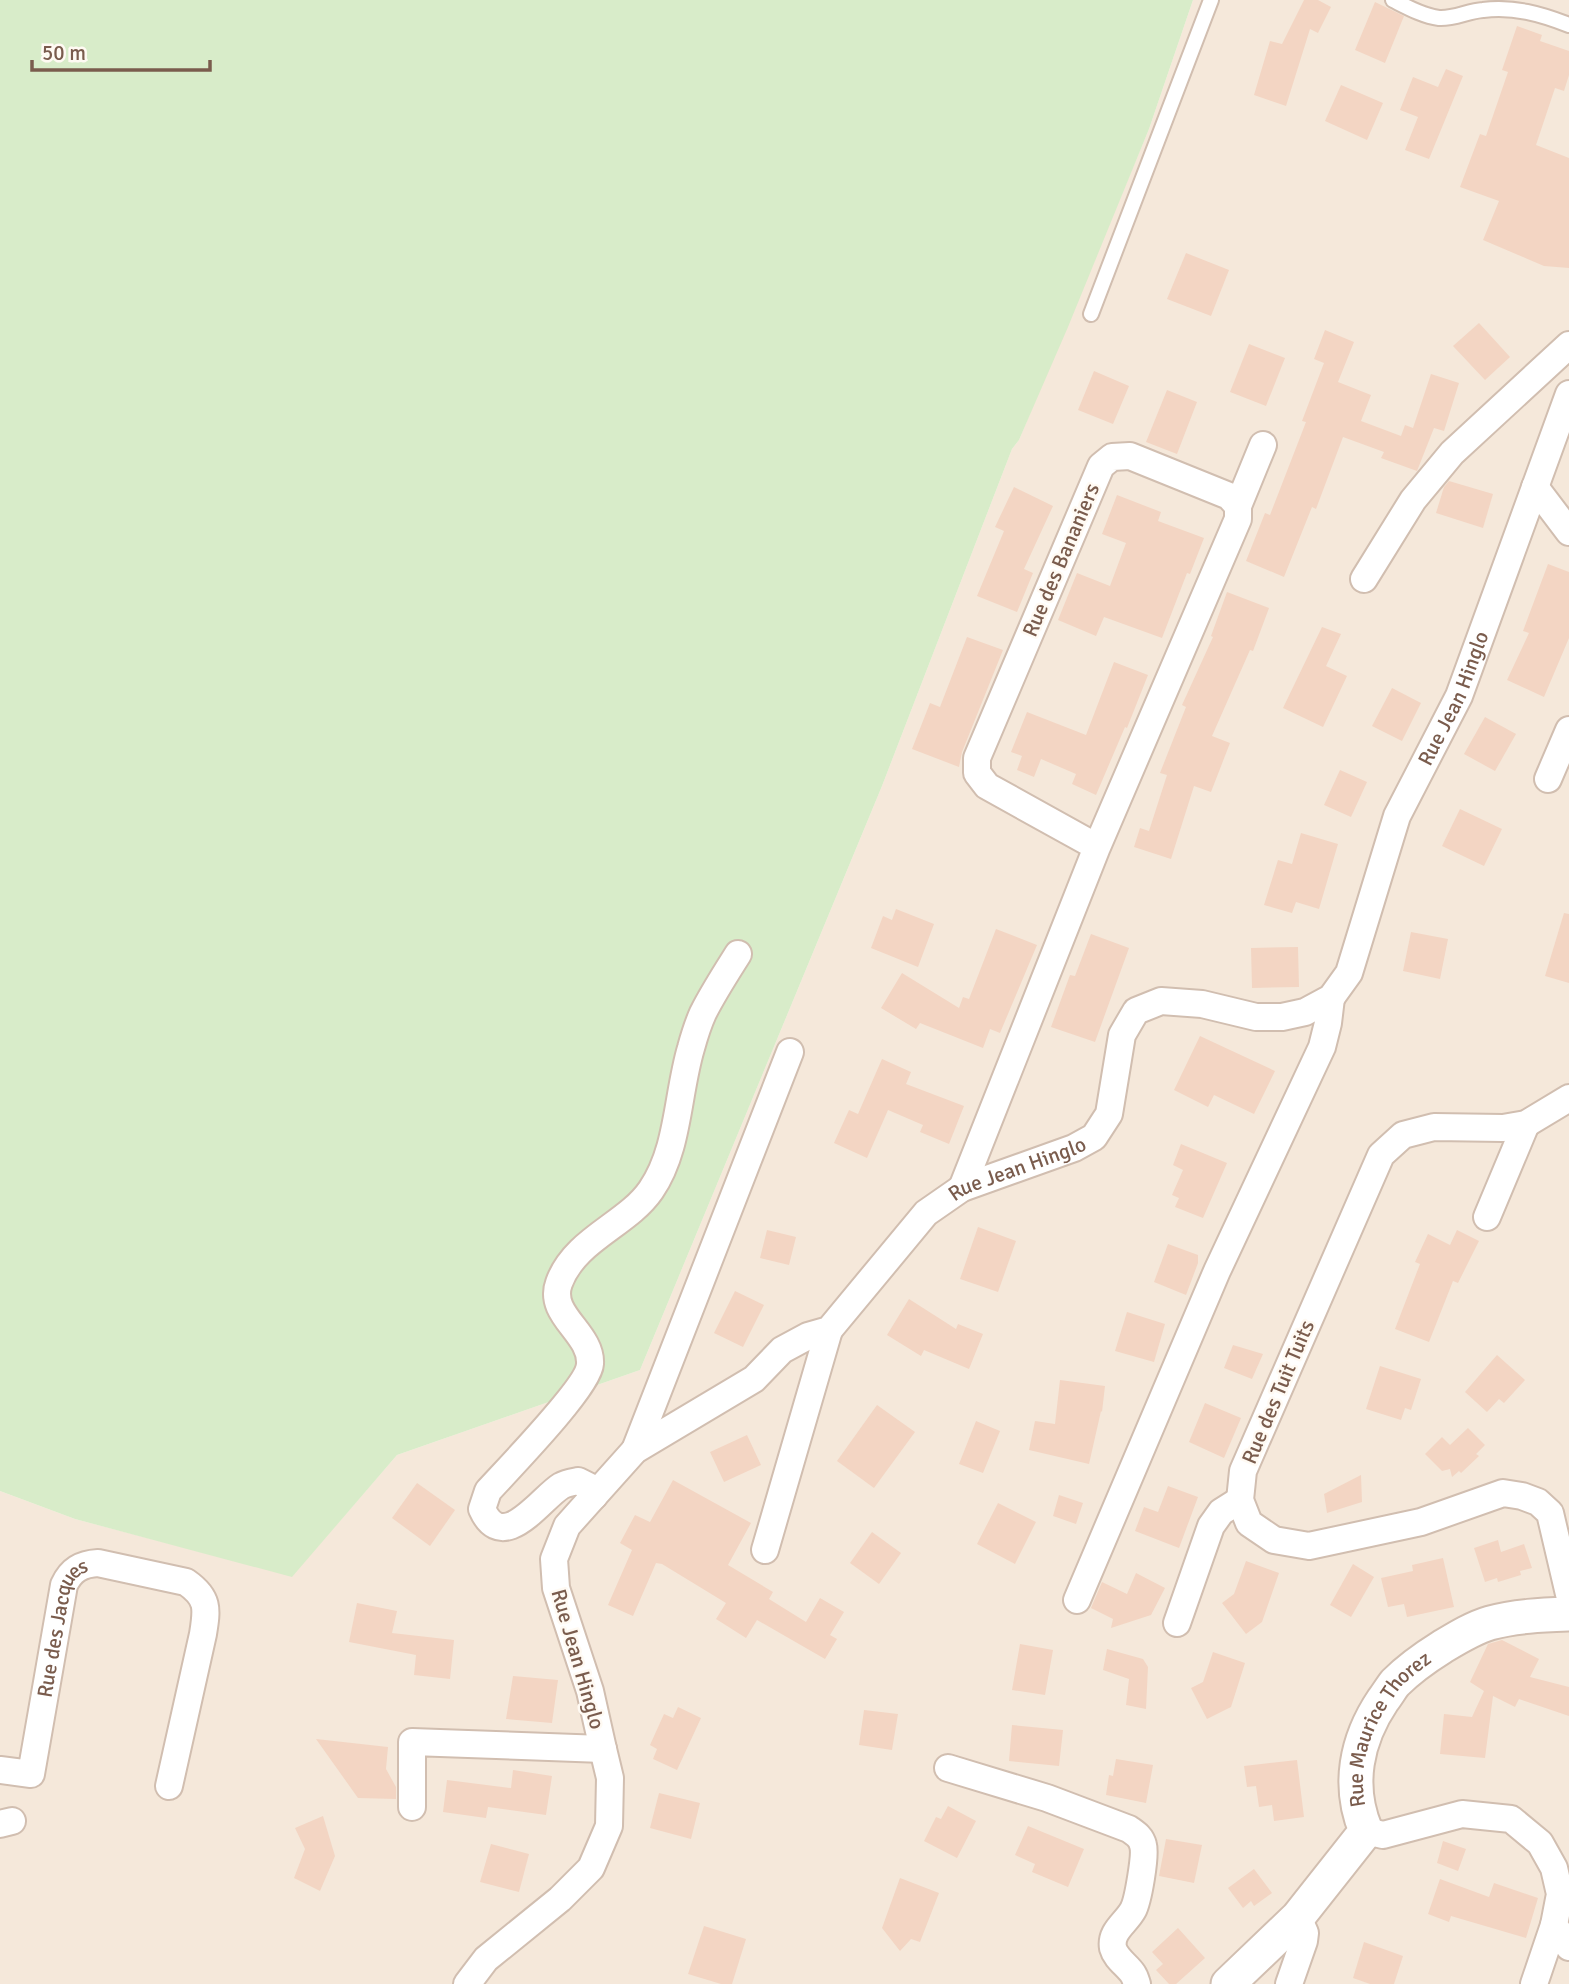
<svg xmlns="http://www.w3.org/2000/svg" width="1569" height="1984" font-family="Signika,sans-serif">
<rect width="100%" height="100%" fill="#fdf6ec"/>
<polygon fill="#f5e8da" points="1193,0 1569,0 1569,1984 0,1984 0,1491 75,1519 292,1576 397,1455 640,1370 882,786 1012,449 1019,440 1149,129"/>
<polygon fill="#d8ecc9" points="0,0 1193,0 1149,129 1068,327 1019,440 1012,449 882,786 640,1370 397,1455 292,1577 75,1519 0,1491"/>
<g fill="#f3d5c3">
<polygon points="1304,0 1318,0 1331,7 1318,33 1310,29 1286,106 1254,95 1270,41 1282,44"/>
<polygon points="1375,2 1404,16 1385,63 1355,50"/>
<polygon points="1517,26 1542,35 1540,41 1569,51 1569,75 1564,91 1555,88 1536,145 1569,158 1569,268 1544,266 1483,240 1499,201 1460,187 1480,134 1486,136 1508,72 1502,70"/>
<polygon points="1446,69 1463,76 1429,159 1405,150 1418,117 1400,110 1413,77 1438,87"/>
<polygon points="1341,85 1383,103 1367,140 1325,121"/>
<polygon points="1186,253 1229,270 1211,316 1167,299"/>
<polygon points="1479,323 1510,357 1485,380 1453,346"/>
<polygon points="1325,330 1354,342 1338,382 1371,395 1361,421 1401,436 1405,425 1413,428 1431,374 1459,383 1444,431 1434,428 1417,471 1381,458 1384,452 1343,437 1316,509 1312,507 1284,577 1246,561 1265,513 1270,515 1306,422 1302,421 1324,363 1314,359"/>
<polygon points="1249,344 1285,358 1266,406 1230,392"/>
<polygon points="1094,371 1129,386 1113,424 1078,410"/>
<polygon points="1167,390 1197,402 1177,454 1146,442"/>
<polygon points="1449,481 1493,494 1483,528 1436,513 1444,487"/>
<polygon points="1014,487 1053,506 1024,569 1033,573 1017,612 977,596 1004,531 995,527"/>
<polygon points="1117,495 1161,512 1158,521 1204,538 1190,574 1187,573 1162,638 1104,617 1096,636 1058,620 1077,573 1110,586 1126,543 1102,534"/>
<polygon points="1548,564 1569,572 1569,638 1544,697 1507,680 1529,633 1523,631"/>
<polygon points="1227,592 1269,608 1253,651 1250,650 1212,736 1230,743 1211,792 1194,786 1171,859 1134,847 1140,828 1149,831 1167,775 1160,773 1186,707 1182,705 1213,637 1211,636"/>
<polygon points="1322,627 1341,634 1326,666 1347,676 1323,727 1283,708"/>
<polygon points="967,637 1003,650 962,752 959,767 912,749 930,703 940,707"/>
<polygon points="1114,662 1148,675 1127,728 1125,727 1096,795 1072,784 1076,774 1041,759 1034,777 1017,770 1022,756 1011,752 1027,712 1086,735"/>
<polygon points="1392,688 1421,703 1402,741 1372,726"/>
<polygon points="1485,717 1516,734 1495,771 1464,754"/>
<polygon points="1340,770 1367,782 1351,817 1324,805"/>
<polygon points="1460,809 1502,829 1484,866 1442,846"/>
<polygon points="1301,833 1338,844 1319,909 1296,902 1292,913 1264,905 1278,860 1292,864"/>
<polygon points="896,909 934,924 918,967 871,948 883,916 892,920"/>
<polygon points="1564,913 1569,914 1569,983 1545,976"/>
<polygon points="996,929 1037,945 1000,1033 990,1029 983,1048 920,1023 916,1029 881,1008 902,973 959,1008 963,997 969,999"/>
<polygon points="1411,932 1448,939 1440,979 1403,971"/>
<polygon points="1091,934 1129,948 1095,1042 1051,1027 1070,975 1075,976"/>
<polygon points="1298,947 1299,987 1252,988 1251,948"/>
<polygon points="1200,1036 1275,1071 1254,1114 1214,1095 1208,1107 1174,1090"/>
<polygon points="882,1059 911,1072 906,1084 964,1106 949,1144 920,1132 923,1125 888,1110 867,1158 834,1143 849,1110 858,1114"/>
<polygon points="1181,1144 1227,1163 1203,1218 1175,1207 1179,1198 1172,1195 1183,1170 1173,1165"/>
<polygon points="978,1227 1016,1241 998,1292 960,1279"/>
<polygon points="767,1230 796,1237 789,1265 760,1258"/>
<polygon points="1457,1230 1479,1241 1458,1283 1453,1281 1429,1342 1395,1329 1420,1264 1415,1262 1428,1234 1450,1245"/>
<polygon points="1168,1244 1198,1255 1198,1263 1186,1295 1154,1282"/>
<polygon points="735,1291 764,1305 743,1347 714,1333"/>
<polygon points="909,1299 956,1329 958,1324 983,1334 969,1369 924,1350 921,1356 887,1335"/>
<polygon points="1127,1312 1165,1324 1154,1362 1115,1351"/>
<polygon points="1233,1345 1263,1354 1252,1379 1224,1368"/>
<polygon points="1497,1355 1525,1380 1504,1403 1499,1399 1487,1412 1465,1392"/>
<polygon points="1380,1366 1421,1379 1411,1410 1405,1408 1401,1420 1366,1409"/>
<polygon points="1060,1380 1105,1386 1102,1412 1101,1411 1089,1464 1029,1450 1035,1421 1055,1424"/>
<polygon points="1205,1403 1241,1418 1224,1458 1189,1442"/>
<polygon points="877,1405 915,1432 874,1488 837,1461"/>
<polygon points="976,1421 1000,1431 983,1473 959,1464"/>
<polygon points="1468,1428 1485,1445 1476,1454 1479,1456 1461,1473 1459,1471 1452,1477 1450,1469 1442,1471 1425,1454 1442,1437 1450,1445"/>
<polygon points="747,1435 761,1465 724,1482 710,1452"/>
<polygon points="1361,1475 1362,1502 1327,1513 1324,1494"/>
<polygon points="673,1480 751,1523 728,1565 773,1592 769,1599 806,1622 820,1598 844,1612 830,1635 837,1639 825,1659 757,1620 746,1638 716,1619 726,1603 662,1564 656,1563 633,1616 608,1605 632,1550 620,1543 635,1515 650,1522"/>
<polygon points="417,1483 455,1510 430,1546 392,1518"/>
<polygon points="1168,1486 1198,1497 1179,1548 1135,1531 1144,1507 1158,1512"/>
<polygon points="1059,1495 1083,1503 1076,1524 1053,1516"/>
<polygon points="998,1503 1036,1522 1015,1564 977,1544"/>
<polygon points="872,1532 901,1553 879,1584 850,1563"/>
<polygon points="1498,1540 1501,1552 1524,1544 1532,1568 1520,1571 1521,1575 1498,1582 1497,1578 1485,1582 1474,1548"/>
<polygon points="1443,1558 1454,1607 1407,1617 1404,1604 1388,1607 1381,1578 1413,1571 1412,1565"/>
<polygon points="1246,1561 1279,1573 1262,1622 1246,1634 1222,1603 1234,1594"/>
<polygon points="1353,1564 1374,1577 1351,1617 1330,1605"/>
<polygon points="1136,1573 1165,1588 1151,1615 1111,1628 1113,1619 1091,1608 1102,1582 1127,1594"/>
<polygon points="357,1603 397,1611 392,1633 454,1640 450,1679 414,1675 416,1655 349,1642"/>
<polygon points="1502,1640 1539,1659 1530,1677 1569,1687 1569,1716 1519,1699 1515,1707 1493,1696 1485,1758 1440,1754 1444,1714 1472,1717 1484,1691 1470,1682 1488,1644"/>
<polygon points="1020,1644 1053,1650 1045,1695 1012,1690"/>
<polygon points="1107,1649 1143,1659 1148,1667 1146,1709 1126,1705 1129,1679 1103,1670"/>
<polygon points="1213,1652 1245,1663 1231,1707 1207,1719 1191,1688 1203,1682"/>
<polygon points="513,1676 558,1680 552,1723 506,1719"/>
<polygon points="678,1707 701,1718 677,1770 653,1759 657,1749 650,1745 664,1714 673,1718"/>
<polygon points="864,1710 898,1714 892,1750 859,1745"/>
<polygon points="1012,1725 1063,1730 1059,1766 1009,1761"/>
<polygon points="316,1739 388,1747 386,1769 396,1787 396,1799 358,1798"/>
<polygon points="1116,1759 1153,1765 1146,1803 1106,1795 1109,1775 1113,1776"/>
<polygon points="1297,1760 1304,1817 1274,1821 1272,1805 1259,1807 1256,1786 1247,1787 1244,1766"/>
<polygon points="513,1770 552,1776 546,1815 488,1807 486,1818 443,1812 447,1780 511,1788"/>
<polygon points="659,1793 700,1803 691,1839 650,1828"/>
<polygon points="948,1806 976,1821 957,1858 924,1841 936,1817 941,1819"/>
<polygon points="323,1816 335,1856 320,1891 294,1878 305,1849 295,1828"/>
<polygon points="1028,1826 1084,1849 1068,1887 1032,1872 1035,1864 1015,1855"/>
<polygon points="1166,1839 1202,1845 1194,1883 1159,1876"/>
<polygon points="1443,1841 1466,1849 1458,1871 1437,1863"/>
<polygon points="491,1844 529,1854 519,1892 480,1882"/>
<polygon points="1254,1869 1272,1893 1254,1906 1251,1901 1243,1908 1228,1888"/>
<polygon points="900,1878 939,1893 920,1942 911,1939 900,1951 882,1928"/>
<polygon points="1440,1879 1489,1897 1494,1883 1538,1898 1526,1938 1451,1916 1449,1922 1428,1914"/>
<polygon points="704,1926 746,1939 732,1984 721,1984 688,1974"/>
<polygon points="1178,1928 1205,1958 1176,1984 1169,1984 1156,1970 1163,1964 1152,1952"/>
<polygon points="1364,1942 1403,1956 1394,1984 1370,1984 1353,1978"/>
</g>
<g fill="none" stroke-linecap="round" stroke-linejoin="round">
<defs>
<g id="service">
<path d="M1393,0C1407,7 1423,16 1439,18C1454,19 1468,11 1483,10C1513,6 1541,14 1569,25"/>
<polyline points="1091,314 1211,0"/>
</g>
<g id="minor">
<polyline points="1535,487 1569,532"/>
<polyline points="1238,506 1263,445"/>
<polyline points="1364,579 1413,500 1452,453 1569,345"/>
<polyline points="1548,779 1569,730"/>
<polyline points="1569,1098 1526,1124 1503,1128 1434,1127 1403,1135 1381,1155 1243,1471 1240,1500 1249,1523 1274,1540 1309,1546 1421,1522 1503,1493 1522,1496 1538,1502 1550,1513 1569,1594"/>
<polyline points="962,1188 1097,847 1238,519 1238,506 1229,496 1130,456 1112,457 1101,466 977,758 977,773 987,786 1097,847"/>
<polyline points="1487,1217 1526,1124"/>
<polyline points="635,1450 790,1052"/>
<path d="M594,1496L590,1487L578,1481C573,1482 566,1483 561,1486C541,1498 503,1556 482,1509L488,1491C507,1470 589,1386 590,1364C592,1333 547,1315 559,1283C575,1239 627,1225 651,1190C679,1149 677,1095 691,1048C694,1037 698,1024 703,1013C713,993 726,973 738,954"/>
<polyline points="765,1550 829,1330"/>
<polyline points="1077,1600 1217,1271 1322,1047 1328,1023 1331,998"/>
<polyline points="1177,1623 1211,1526 1221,1512 1240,1500"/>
<path d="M948,1768L1047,1798L1129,1829C1136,1834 1141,1837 1143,1845C1146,1855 1138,1901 1133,1910C1126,1923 1110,1931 1113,1948C1116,1959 1127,1965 1133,1974C1135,1977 1136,1981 1137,1984"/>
<path id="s1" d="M0,1770L31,1774L64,1585C71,1570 81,1564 98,1563L186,1582C209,1598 207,1609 203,1634L169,1786"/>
<polyline points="412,1807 412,1742 603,1749"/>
<polyline points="0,1824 12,1821"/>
<polyline points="1366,1831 1383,1835 1462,1814 1511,1819 1540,1843 1554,1868 1560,1894 1554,1925 1569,1947"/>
<path id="s2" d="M467,1984L486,1959L560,1899L591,1868L609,1826L610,1778L603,1749L590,1691L556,1588L554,1559L567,1526L635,1450L754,1379L782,1350L808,1336L829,1330L926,1213L962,1188L1074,1148L1094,1137L1109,1114L1122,1035L1136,1011L1161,1001L1202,1004L1256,1017H1282L1305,1012L1331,998L1349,973L1397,816L1459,696L1569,394"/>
<polyline points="1289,1984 1304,1941 1305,1933 1298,1917"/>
<polyline points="1534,1984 1554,1925"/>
</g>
<g id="tertiary">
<path id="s3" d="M1228,1984L1298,1917L1366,1831C1347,1786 1356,1740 1383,1700C1387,1695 1391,1688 1395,1683C1409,1669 1426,1657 1442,1647C1457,1638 1473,1628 1490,1623C1515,1616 1543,1615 1569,1614"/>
</g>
</defs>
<use href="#service" stroke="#d1beb0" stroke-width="18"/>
<use href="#minor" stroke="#d1beb0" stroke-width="30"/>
<use href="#tertiary" stroke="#d1beb0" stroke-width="37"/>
<use href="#service" stroke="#fff" stroke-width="14"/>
<use href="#minor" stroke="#fff" stroke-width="26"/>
<use href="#tertiary" stroke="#fff" stroke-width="33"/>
</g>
<g text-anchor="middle" stroke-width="5" stroke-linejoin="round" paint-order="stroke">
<g font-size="21" fill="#7a5c4d" stroke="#fffaf3">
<text transform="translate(1061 560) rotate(-67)" y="7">Rue des Bananiers</text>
<text dy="7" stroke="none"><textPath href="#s2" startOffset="1860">Rue Jean Hinglo</textPath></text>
<text dy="7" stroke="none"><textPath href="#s2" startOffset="1113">Rue Jean Hinglo</textPath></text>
<text transform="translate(1278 1392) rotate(-67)" y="7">Rue des Tuit Tuits</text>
<text dy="7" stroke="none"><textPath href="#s1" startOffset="182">Rue des Jacques</textPath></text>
<text transform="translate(578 1659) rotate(74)" y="7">Rue Jean Hinglo</text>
<text dy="7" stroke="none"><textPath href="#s3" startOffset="320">Rue Maurice Thorez</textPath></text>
</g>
</g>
<path d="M32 60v10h178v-10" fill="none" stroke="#7a5c4d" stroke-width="3.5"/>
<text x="42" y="60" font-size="21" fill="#7a5c4d" stroke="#fffaf3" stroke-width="5" paint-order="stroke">50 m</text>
</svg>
